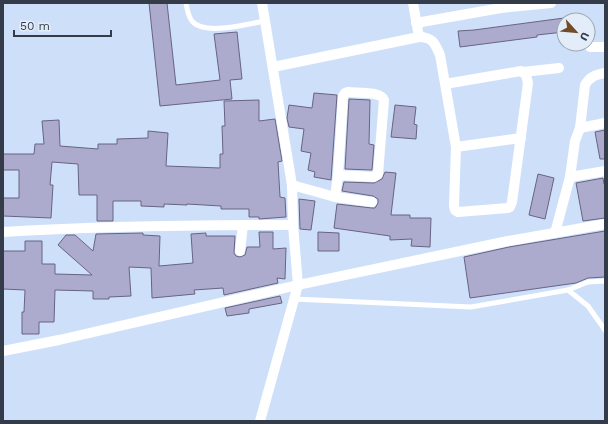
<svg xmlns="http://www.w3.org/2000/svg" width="608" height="424" font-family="'Work Sans',sans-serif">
<rect width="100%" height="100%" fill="#cee0f9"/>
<g fill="#adabcd" stroke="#676483">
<polygon points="149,3 167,3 176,85 220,80 214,34 237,32 242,79 230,80 232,99 160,106"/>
<polygon points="564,18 564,32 537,35 537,37 460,47 458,31 474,30"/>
<polygon points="314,93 337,95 331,180 314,177 315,172 308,170 311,153 301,151 304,129 289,127 287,118 289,105 312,108"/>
<polygon points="349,99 370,100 369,144 374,145 372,170 345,169"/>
<polygon points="259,100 259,121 275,119 282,161 278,162 280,197 285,198 286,217 259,219 259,217 249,217 249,209 221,209 221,206 187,204 187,205 164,204 164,207 141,206 141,201 113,201 113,221 97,221 97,195 79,195 78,164 52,162 50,185 53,185 51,218 3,216 3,198 19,198 19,170 3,170 3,154 34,154 35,144 44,144 42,121 59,120 60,146 98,149 98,144 117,144 117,139 148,138 148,131 168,133 166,166 220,168 220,154 223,154 222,126 225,126 224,101"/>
<polygon points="395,105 416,107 414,124 417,125 416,139 391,137"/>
<polygon points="605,130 605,159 600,159 595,132"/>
<polygon points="385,172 396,173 391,215 410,215 410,218 431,218 430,247 411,246 412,239 390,240 390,236 334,228 337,204 372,208 375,208 378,203 378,199 373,196 342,191 344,182 374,183 382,179"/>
<polygon points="538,174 554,178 545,219 529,215"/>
<polygon points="603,178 604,184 605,184 605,218 583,221 576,183"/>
<polygon points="299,199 315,201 311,230 300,229"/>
<polygon points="605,231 605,277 588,278 576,283 470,298 464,257 509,247"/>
<polygon points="259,232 273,232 273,249 286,248 285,279 277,278 278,283 224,295 223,288 194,290 195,294 152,298 151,268 129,267 131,296 109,297 109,299 93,299 93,291 55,290 54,322 39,322 39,334 22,334 22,312 24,312 25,290 3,289 3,251 25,251 25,241 42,241 42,264 55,264 55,274 92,275 58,245 66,235 75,235 93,251 96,234 143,233 143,235 160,236 159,266 193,263 191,234 206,233 206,236 235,236 234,253 236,256 240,257 245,255 247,247 260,247"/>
<polygon points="318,232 339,233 339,251 318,251"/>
<polygon points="280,296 282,303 249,309 249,313 227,316 225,308"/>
</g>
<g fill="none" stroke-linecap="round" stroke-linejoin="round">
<g stroke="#fff" stroke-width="5">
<path d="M186,3C187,9 188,16 192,21C204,36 247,24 265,21"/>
<polyline points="568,290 588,282 605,281"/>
<polyline points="294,299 471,307 568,290 588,306 605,330"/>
</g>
<g stroke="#fff" stroke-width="10">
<path d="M413,3L419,37C433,37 435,44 440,55L456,147L454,206L455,210L458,212L508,208L510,207L512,202L528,83L526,75L521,71L445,84"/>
<polyline points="416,23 501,8 551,3"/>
<polyline points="590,47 605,47"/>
<polyline points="273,67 419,37"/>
<polyline points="523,72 559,68"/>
<polyline points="605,123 580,128 575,141 570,177 605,171"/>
<path d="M580,128L585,85C590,76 596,75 605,73"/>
<polyline points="456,147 521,138"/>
<polyline points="292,185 335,197 372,202"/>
<path d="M335,197L338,175L343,96L345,93L348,92C357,93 381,91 384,100L378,174L374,177L338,175"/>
<path d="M3,232C99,226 196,225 293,225"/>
<polyline points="555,233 570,177"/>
<polyline points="240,251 243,225"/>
<polyline points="3,351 59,340 298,285 508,241 605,224"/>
<polyline points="260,421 298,285 293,225 292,185 262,3"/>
</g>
</g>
<rect width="608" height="424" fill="none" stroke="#333c48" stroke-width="8"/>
<g transform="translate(576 32) rotate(117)"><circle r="19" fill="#e3edf9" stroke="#9da6b2"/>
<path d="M0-3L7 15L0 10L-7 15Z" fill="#724b29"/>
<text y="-6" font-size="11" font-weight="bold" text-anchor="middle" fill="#333c48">U</text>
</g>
<path d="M14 30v6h97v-6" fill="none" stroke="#333c48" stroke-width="2"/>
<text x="20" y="30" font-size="12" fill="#333c48" stroke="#e3edf9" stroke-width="3" paint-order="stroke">50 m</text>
</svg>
